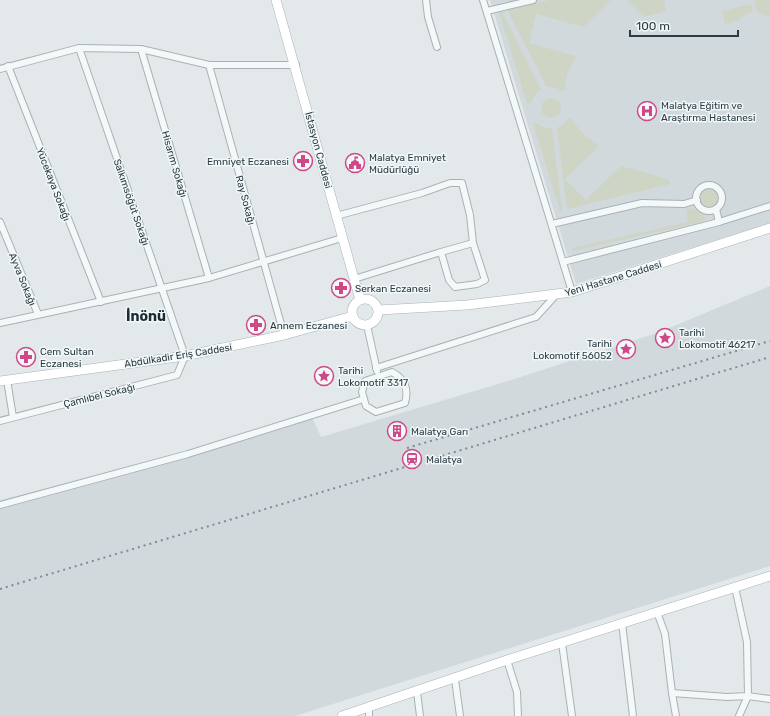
<svg xmlns="http://www.w3.org/2000/svg" width="770" height="716" font-family="Rubik,sans-serif">
<rect width="100%" height="100%" fill="#e3e9eb"/>
<g fill="#d1d9dd">
<polygon points="490,0 770,0 770,223 576,284"/>
<polygon points="770,286 770,566 295,716 0,716 0,505 311,415 321,437 508,381 657,333"/>
</g>
<g fill="#ced5c4">
<polygon points="550,0 611,0 584,27 536,14 529,43 576,56 567,75 564,92 554,87 547,87 507,10"/>
<polygon points="627,0 664,0 666,11 644,17"/>
<polygon points="754,0 770,0 770,17 757,12"/>
<polygon points="751,4 753,12 746,14 739,20 725,24 722,11"/>
<polygon points="499,12 502,12 541,89 535,95 531,103 527,103"/>
<circle cx="551" cy="108" r="10"/>
<polygon points="570,117 582,133 599,146 565,179 586,200 621,166 668,179 670,184 567,209 557,128 564,124"/>
<polygon points="533,123 536,123 543,127 552,129 562,210 560,211"/>
<circle cx="709" cy="198" r="10"/>
<polygon points="693,208 704,216 705,221 573,251 572,248 688,222 686,210"/>
</g>
<g fill="none" stroke-linecap="round" stroke-linejoin="round">
<defs>
<g id="street">
<polyline points="426,0 428,17 437,47"/>
<polyline points="483,0 572,292"/>
<polyline points="487,11 533,0"/>
<polyline points="141,49 209,278"/>
<polyline points="209,65 284,335"/>
<polyline points="8,66 101,302"/>
<polyline points="0,69 79,48 141,49 209,65 296,65"/>
<circle cx="709" cy="198" r="13"/>
<polyline points="336,216 422,193 450,183 462,183 470,215 473,243 485,280 477,284 455,287 449,280 441,252 354,279"/>
<polyline points="0,222 38,314"/>
<polyline points="719,222 770,206"/>
<polyline points="552,224 642,203 684,204 697,200"/>
<polyline points="441,252 473,243"/>
<polyline points="563,262 719,222 716,209"/>
<polyline points="0,323 209,278 342,238"/>
<polyline points="367,325 377,371"/>
<polyline points="376,368 536,317 556,295"/>
<path d="M392,372C405,379 409,389 405,403L376,412L366,406L362,392L365,381Z"/>
<polyline points="7,380 13,417"/>
<polyline points="0,421 177,375 185,356 79,48"/>
<polyline points="0,505 188,454 364,399"/>
<polyline points="657,612 665,634 672,693 727,697 748,696 747,642 735,587"/>
<polyline points="622,623 633,716"/>
<polyline points="562,643 572,716"/>
<polyline points="507,660 517,692 518,716"/>
<polyline points="455,679 460,716"/>
<polyline points="417,692 420,716"/>
<polyline points="672,693 676,716"/>
<polyline points="369,716 369,708"/>
<polyline points="739,716 748,696 770,699"/>
</g>
<g id="secondary">
<polyline points="276,0 360,300"/>
<circle cx="365" cy="312" r="13"/>
<polyline points="379,310 467,305 572,292 770,228"/>
<polyline points="0,381 185,356 284,335 353,316"/>
<polyline points="342,716 507,660 770,576"/>
</g>
</defs>
<use href="#street" stroke="#a8b2b5" stroke-width="8"/>
<use href="#secondary" stroke="#a8b2b5" stroke-width="10"/>
<use href="#street" stroke="#f5f8f9" stroke-width="6"/>
<use href="#secondary" stroke="#fff" stroke-width="9"/>
<g stroke="#7c8d94" stroke-width="2" stroke-dasharray="2 4" stroke-linecap="butt">
<polyline points="407,448 770,341"/>
<polyline points="0,589 770,357"/>
</g>
</g>
<defs>
<symbol id="hospital-ring" viewBox="-11 -11 22 22"><circle r="9.5" fill="#f2f7f8" stroke="#cf498a" stroke-width="1.5"/><path d="M-5-5h3v3.5h4V-5h3V5h-3V1.5h-4V5h-3Z" fill="#cf498a"/></symbol>
<symbol id="pharmacy-ring" viewBox="-11 -11 22 22"><circle r="9.5" fill="#f2f7f8" stroke="#cf498a" stroke-width="1.5"/><path d="M-2-6h4v4h4v4h-4v4h-4v-4h-4v-4h4Z" fill="#cf498a"/></symbol>
<symbol id="civic-ring" viewBox="-11 -11 22 22"><circle r="9.5" fill="#f2f7f8" stroke="#cf498a" stroke-width="1.5"/><path d="M-.6-6.5H3V-4.5H.6V-3L4-1V1h2V6H-6V1h2V-1L-.6-3ZM-1.2 2.5V6h2.4V2.5Z" fill="#cf498a"/></symbol>
<symbol id="sight-ring" viewBox="-11 -11 22 22"><circle r="9.5" fill="#f2f7f8" stroke="#cf498a" stroke-width="1.5"/><path d="M0-6L1.8-2.2L6-1.7L2.9 1.2L3.7 5.4L0 3.3L-3.7 5.4L-2.9 1.2L-6-1.7L-1.8-2.2Z" fill="#cf498a"/></symbol>
<symbol id="building-ring" viewBox="-11 -11 22 22"><circle r="9.5" fill="#f2f7f8" stroke="#cf498a" stroke-width="1.5"/><path d="M-4-6H4V6H1V3H-1V6H-4ZM-2.5-4.3h1.7v1.8h-1.7ZM.8-4.3h1.7v1.8H.8ZM-2.5-1h1.7V.8h-1.7ZM.8-1h1.7V.8H.8Z" fill="#cf498a"/></symbol>
<symbol id="station-ring" viewBox="-11 -11 22 22"><circle r="9.5" fill="#f2f7f8" stroke="#cf498a" stroke-width="1.5"/><path d="M-3-6H3Q5-6 5-4V2Q5 4 3 4L4.5 6H3L1.5 4h-3L-3 6H-4.5L-3 4Q-5 4-5 2V-4Q-5-6-3-6ZM-3.5-4v3h7v-3ZM-3.5 1v1.5H-2V1ZM2 1v1.5H3.5V1Z" fill="#cf498a"/></symbol>
</defs>
<g fill-rule="evenodd">
<use href="#hospital-ring" x="636" y="100" width="22" height="22"/>
<use href="#pharmacy-ring" x="292" y="150" width="22" height="22"/>
<use href="#civic-ring" x="344" y="152" width="22" height="22"/>
<use href="#pharmacy-ring" x="330" y="277" width="22" height="22"/>
<use href="#pharmacy-ring" x="245" y="314" width="22" height="22"/>
<use href="#sight-ring" x="654" y="327" width="22" height="22"/>
<use href="#sight-ring" x="615" y="338" width="22" height="22"/>
<use href="#pharmacy-ring" x="15" y="346" width="22" height="22"/>
<use href="#sight-ring" x="313" y="365" width="22" height="22"/>
<use href="#building-ring" x="386" y="420" width="22" height="22"/>
<use href="#station-ring" x="401" y="448" width="22" height="22"/>
</g>
<g text-anchor="middle" stroke-width="3" stroke-linejoin="round" paint-order="stroke">
<g font-size="10" fill="#2a3c43" stroke="#f2f7f8" text-anchor="start">
<text x="661" y="109">Malatya Eğitim ve<tspan x="661" dy="12">Araştırma Hastanesi</tspan></text>
<text x="369" y="161">Malatya Emniyet<tspan x="369" dy="12">Müdürlüğü</tspan></text>
<text x="289" y="165" text-anchor="end">Emniyet Eczanesi</text>
<text x="355" y="292">Serkan Eczanesi</text>
<text x="270" y="329">Annem Eczanesi</text>
<text x="679" y="336">Tarihi<tspan x="679" dy="12">Lokomotif 46217</tspan></text>
<text x="612" y="347" text-anchor="end">Tarihi<tspan x="612" dy="12">Lokomotif 56052</tspan></text>
<text x="40" y="355">Cem Sultan<tspan x="40" dy="12">Eczanesi</tspan></text>
<text x="338" y="374">Tarihi<tspan x="338" dy="12">Lokomotif 3317</tspan></text>
<text x="411" y="435">Malatya Garı</text>
<text x="426" y="463">Malatya</text>
</g>
<g font-size="10" fill="#2a3c43" stroke="#f2f7f8">
<text transform="translate(319 150) rotate(75)" y="4">İstasyon Caddesi</text>
<text transform="translate(175 164) rotate(74)" y="4">Hisarım Sokağı</text>
<text transform="translate(54 184) rotate(69)" y="4">Yücekaya Sokağı</text>
<text transform="translate(246 200) rotate(75)" y="4">Ray Sokağı</text>
<text transform="translate(132 202) rotate(71)" y="4">Salkımsöğüt Sokağı</text>
<text transform="translate(613 278) rotate(-17)" y="4">Yeni Hastane Caddesi</text>
<text transform="translate(23 279) rotate(68)" y="4">Ayva Sokağı</text>
<text transform="translate(178 355) rotate(-9)" y="4">Abdülkadir Eriş Caddesi</text>
<text transform="translate(99 395) rotate(-14)" y="4">Çamlıbel Sokağı</text>
</g>
<g font-size="14" font-weight="bold" fill="#1c2c34" stroke="#f2f7f8">
<text x="146" y="321">İnönü</text>
</g>
</g>
<path d="M630 30v6h108v-6" fill="none" stroke="#2a3c43" stroke-width="2"/>
<text x="636" y="30" font-size="12" fill="#2a3c43" stroke="#f2f7f8" stroke-width="3" paint-order="stroke">100 m</text>
</svg>
